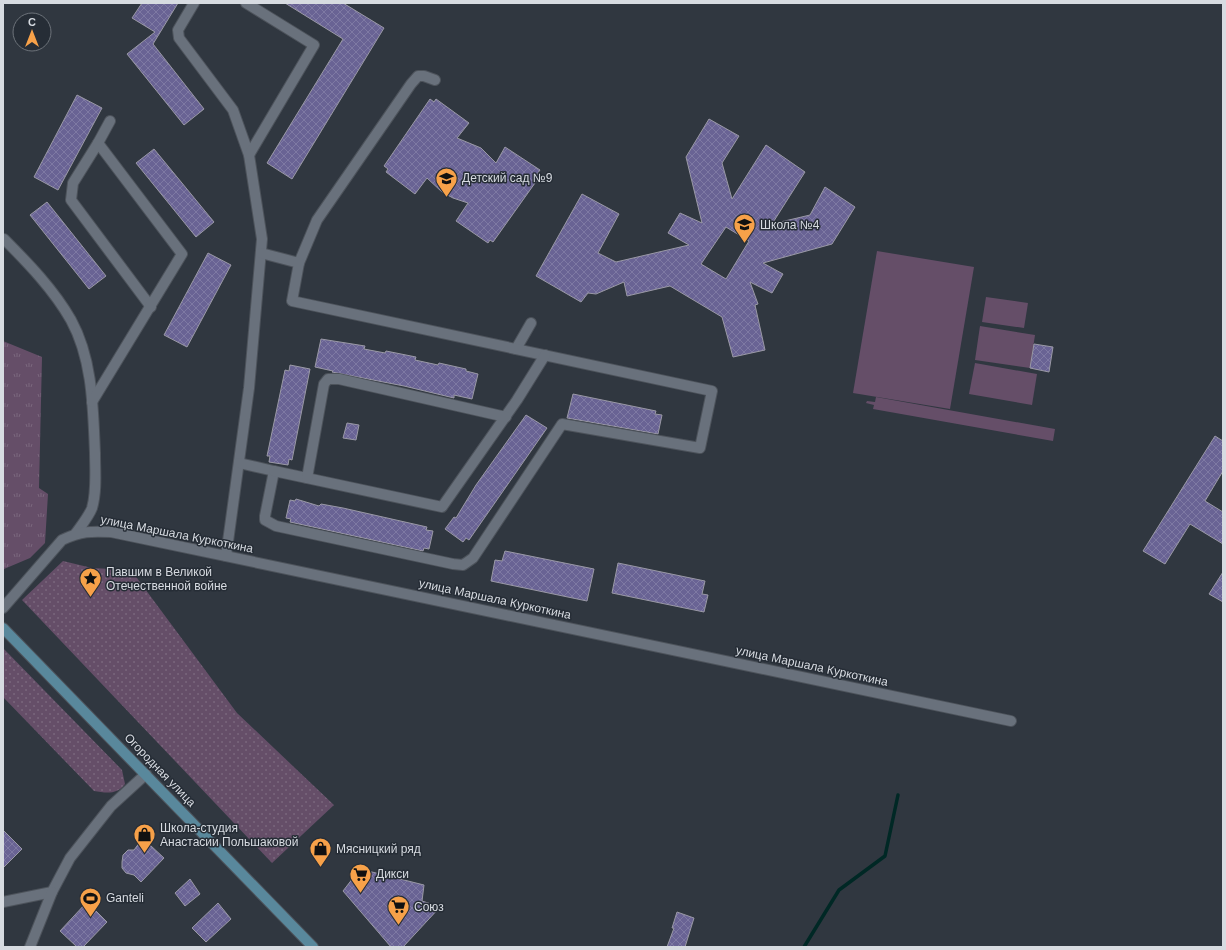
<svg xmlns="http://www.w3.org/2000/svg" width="1226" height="950" font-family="Helvetica,sans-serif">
<defs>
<pattern id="grass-dots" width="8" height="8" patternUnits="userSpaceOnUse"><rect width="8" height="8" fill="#654e68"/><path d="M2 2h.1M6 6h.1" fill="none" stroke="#7a677d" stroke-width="1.8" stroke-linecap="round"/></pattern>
<pattern id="park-tufts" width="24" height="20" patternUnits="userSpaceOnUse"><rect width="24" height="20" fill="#654e68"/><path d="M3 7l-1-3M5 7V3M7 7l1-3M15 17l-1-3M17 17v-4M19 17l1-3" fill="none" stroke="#7a677d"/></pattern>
<pattern id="building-cross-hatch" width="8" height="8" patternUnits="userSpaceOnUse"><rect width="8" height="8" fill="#696394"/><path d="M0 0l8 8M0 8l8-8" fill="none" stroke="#7e79a3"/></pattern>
</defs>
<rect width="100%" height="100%" fill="#303740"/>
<g fill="url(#grass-dots)">
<polygon points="63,561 92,568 131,570 237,713 334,805 272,863 22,600"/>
<path d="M3,648L122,770L125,784C117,795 106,793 94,791L3,697Z"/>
</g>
<polygon fill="url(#park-tufts)" points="3,341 42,357 39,488 48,494 45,543 30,558 4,569"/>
<g fill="#654e68">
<polygon points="877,251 974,267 950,409 853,393"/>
<polygon points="986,297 1028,303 1024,328 982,322"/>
<polygon points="980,326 1035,335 1030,368 975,360"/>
<polygon points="975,363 1037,374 1032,405 969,394"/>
<polygon points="876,397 1055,429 1053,441 873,409 874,405 866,403 867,401 875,402"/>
</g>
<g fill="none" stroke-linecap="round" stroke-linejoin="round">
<polyline stroke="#002825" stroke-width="3.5" points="804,947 839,890 885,856 898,795"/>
</g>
<g fill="url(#building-cross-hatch)" stroke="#9a99a6" fill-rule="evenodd">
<polygon points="142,3 178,3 153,44 204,109 184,125 127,54 155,32 132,18"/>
<polygon points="285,3 343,3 384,28 292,179 267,163 343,39"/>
<polygon points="77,95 102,108 58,190 34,177"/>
<polygon points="430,99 434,102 436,99 469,123 457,138 481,148 496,163 505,147 540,170 537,174 540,176 493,242 490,240 488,243 456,221 468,203 453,198 442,192 427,178 415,194 386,172 388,169 384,166"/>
<path d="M709,119L739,136L722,163L732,199L766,145L805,172L772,224L810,215L825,187L855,207L832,244L763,263L783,274L772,293L750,282L758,304L755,305L765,350L733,357L722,317L670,286L627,296L624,282L596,294L588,293L581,302L536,276L582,194L619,214L598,253L616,262L689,245L668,233L680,213L702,223L686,157ZM726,227L749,241L726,279L701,264Z"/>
<polygon points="154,149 214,222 196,237 136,163"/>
<polygon points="47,202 106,276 89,289 30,215"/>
<polygon points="208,253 231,265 187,347 164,335"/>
<polygon points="321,339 365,346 364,349 385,353 386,351 416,357 415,360 438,365 439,363 466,369 466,371 478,374 472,399 454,395 454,398 404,386 332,372 333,371 315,367"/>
<polygon points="1034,344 1053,347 1049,372 1030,368"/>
<polygon points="290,365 310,369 292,460 289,459 288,465 269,462 270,456 267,456 285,370 289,371"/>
<polygon points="573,394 656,411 655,414 662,415 658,434 567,418"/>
<polygon points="526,415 547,428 469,540 466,538 463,542 445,529 454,517 456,518 476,485"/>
<polygon points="347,423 359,425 356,440 343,438"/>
<polygon points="1215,436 1223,441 1223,471 1205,501 1223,512 1223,544 1190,524 1165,564 1143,551"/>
<polygon points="296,499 319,506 321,504 343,508 427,527 426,530 433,531 429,549 424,548 423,551 290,522 291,519 286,518 290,500 295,501"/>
<polygon points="505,551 594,569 587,601 491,581 495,560 502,561"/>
<polygon points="618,563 705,581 702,594 708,595 704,612 612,593"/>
<polygon points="1223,572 1223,602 1209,594"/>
<polygon points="3,830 22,849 3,868"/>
<polygon points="140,842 147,849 150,845 164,858 141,882 134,875 126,873 122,868 122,862 123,855 128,850 134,850"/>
<polygon points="360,869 424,885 422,901 440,907 403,947 391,947 343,891"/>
<polygon points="190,879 200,894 185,906 175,893"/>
<polygon points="87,902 107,922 83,947 77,947 60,931"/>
<polygon points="218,903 231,919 206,942 192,928"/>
<polygon points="677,912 694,918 685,947 667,947 674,928 672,928"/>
</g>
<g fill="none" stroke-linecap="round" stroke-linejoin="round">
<defs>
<g id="minor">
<polyline points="194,3 178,30 179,38 233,110 249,155 262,239 249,388 226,556"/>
<polyline points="246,3 314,45 249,155"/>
<polyline points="98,143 73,183 71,200 151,307"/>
<path d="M4,239C28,263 54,290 71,320C93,360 93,409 95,453C95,471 97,491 92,508C89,516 81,526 76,533"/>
<polyline points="299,263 317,220 411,84 418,76 424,76 435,80"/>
<polyline points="516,349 531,323"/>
<polyline points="92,402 182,254 98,143 110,121"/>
<polyline points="239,463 274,471 265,516 265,520 276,526 453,564 463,565 473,558 562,424 700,448 712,391 292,301 299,263 261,253"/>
<polyline points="274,471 442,507 517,400 545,355"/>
<polyline points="307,478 324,384 328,379 339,379 506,417"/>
<path d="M3,608L62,540C81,531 91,531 111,532L1011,721"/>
<polyline points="3,902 52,892 70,858 111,806 146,774"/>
<polyline points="30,947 52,892"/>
</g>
<polyline id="secondary" points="3,628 313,947"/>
</defs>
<use href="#minor" stroke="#4d535b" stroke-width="12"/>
<use href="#secondary" stroke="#4d535b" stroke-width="12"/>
<use href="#minor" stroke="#69717c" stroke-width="10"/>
<use href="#secondary" stroke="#59889c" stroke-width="10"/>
</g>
<defs>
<symbol id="school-pin" viewBox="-11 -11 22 30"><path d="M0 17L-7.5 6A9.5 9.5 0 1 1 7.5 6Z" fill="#f7a149" stroke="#262d36"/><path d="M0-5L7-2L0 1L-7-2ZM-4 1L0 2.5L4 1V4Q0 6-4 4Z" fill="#111"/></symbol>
<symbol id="sight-pin" viewBox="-11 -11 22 30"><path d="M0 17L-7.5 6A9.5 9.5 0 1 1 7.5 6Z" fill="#f7a149" stroke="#262d36"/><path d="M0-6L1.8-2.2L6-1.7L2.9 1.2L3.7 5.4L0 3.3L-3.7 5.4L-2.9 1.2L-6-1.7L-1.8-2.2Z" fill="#111"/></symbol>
<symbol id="shop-pin" viewBox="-11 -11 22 30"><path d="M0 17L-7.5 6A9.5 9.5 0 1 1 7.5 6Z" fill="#f7a149" stroke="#262d36"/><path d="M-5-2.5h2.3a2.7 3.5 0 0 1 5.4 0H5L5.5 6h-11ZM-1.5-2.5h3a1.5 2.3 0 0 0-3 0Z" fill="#111"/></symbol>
<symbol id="supermarket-pin" viewBox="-11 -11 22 30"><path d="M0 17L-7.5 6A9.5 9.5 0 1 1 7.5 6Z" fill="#f7a149" stroke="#262d36"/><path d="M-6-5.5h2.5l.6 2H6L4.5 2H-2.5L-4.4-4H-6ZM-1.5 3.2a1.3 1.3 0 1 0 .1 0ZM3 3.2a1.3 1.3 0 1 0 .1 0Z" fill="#111"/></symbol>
<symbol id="stadium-pin" viewBox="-11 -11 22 30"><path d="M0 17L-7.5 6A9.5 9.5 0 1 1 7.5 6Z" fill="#f7a149" stroke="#262d36"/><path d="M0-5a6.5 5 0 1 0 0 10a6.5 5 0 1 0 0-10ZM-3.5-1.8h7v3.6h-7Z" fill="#111"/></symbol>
</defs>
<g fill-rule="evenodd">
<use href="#school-pin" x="434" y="166" width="25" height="34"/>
<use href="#school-pin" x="732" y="212" width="25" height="34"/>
<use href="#sight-pin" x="78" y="566" width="25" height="34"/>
<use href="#shop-pin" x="132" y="822" width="25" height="34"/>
<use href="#shop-pin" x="308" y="836" width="25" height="34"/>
<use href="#supermarket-pin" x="348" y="862" width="25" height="34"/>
<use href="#stadium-pin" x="78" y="886" width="25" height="34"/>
<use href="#supermarket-pin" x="386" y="894" width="25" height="34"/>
</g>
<g text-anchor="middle" stroke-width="3" stroke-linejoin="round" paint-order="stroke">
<g font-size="12" fill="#d7dbe1" stroke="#262d36" text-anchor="start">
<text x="462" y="182">Детский сад №9</text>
<text x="760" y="229">Школа №4</text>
<text x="106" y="576">Павшим в Великой<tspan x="106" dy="14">Отечественной войне</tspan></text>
<text x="160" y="832">Школа-студия<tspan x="160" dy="14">Анастасии Польшаковой</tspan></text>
<text x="336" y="853">Мясницкий ряд</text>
<text x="376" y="878">Дикси</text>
<text x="106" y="902">Ganteli</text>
<text x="414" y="911">Союз</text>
</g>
<g font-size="12" fill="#d7dbe1" stroke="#262d36">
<text transform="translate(177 534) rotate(11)" y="4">улица Маршала Куркоткина</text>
<text transform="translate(495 599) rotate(12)" y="4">улица Маршала Куркоткина</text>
<text transform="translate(812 666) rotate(12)" y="4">улица Маршала Куркоткина</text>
<text transform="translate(160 770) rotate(46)" y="4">Огородная улица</text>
</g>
</g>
<rect width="1226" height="950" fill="none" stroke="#d7dbe1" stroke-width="8"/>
<g transform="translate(32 32)"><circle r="19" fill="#262d36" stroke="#6d737a"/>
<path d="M0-3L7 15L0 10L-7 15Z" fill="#f7a149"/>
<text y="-6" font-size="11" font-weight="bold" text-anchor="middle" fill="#d7dbe1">С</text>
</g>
</svg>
